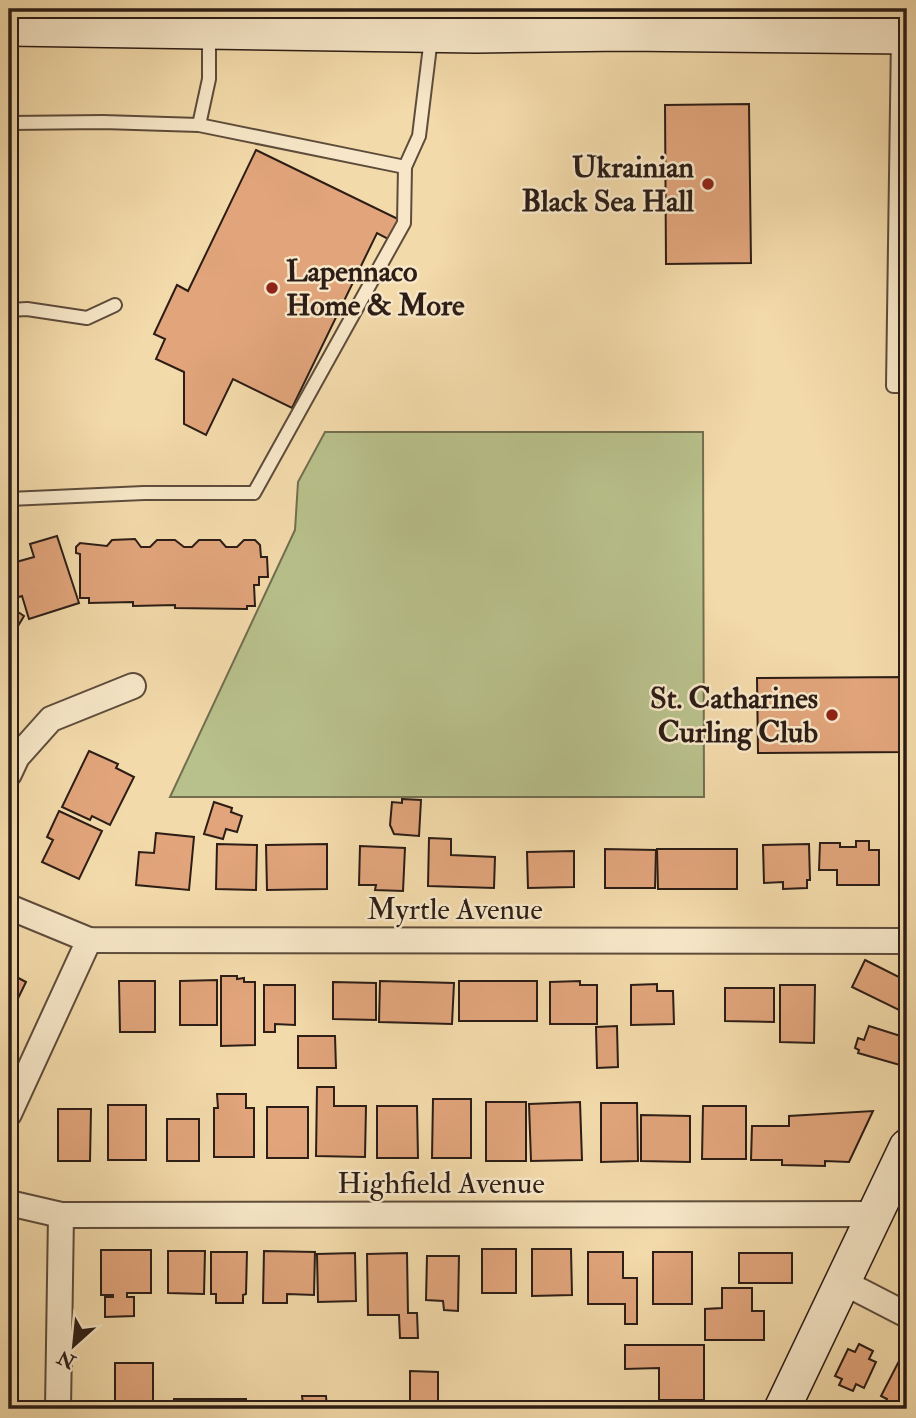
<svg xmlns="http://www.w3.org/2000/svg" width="916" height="1418" font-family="'IM FELL Double Pica',serif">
<rect width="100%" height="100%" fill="#f3daaa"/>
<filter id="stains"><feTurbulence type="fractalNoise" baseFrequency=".00286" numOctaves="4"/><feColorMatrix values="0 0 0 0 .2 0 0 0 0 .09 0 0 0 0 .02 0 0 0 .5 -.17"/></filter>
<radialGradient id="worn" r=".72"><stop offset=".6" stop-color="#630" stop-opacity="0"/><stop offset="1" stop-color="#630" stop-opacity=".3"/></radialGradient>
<polygon fill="#b8c08b" stroke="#726e50" stroke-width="2" points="325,432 703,432 704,797 170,797 295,530 298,482"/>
<g fill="#e1a47b" stroke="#2c1d16" stroke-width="2">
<polygon points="749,104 751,263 666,264 665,105"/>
<polygon points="256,150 400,220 390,240 377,233 292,408 233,379 206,435 184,424 184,372 156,359 165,339 154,334 177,285 188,291"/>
<polygon points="57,536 79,603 29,619 22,596 12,599 9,587 9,564 34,557 30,544"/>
<polygon points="135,539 141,547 150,547 157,540 175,540 184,547 192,547 199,540 220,540 226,547 237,547 244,540 255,540 260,545 261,557 267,557 268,577 259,577 259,585 254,585 255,606 247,606 247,609 175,608 175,605 133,606 133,602 89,603 89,598 80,598 80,554 76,553 76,547 80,543 107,546 112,540"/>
<polygon points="9,606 24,616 9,641"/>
<polygon points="907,677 907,752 758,753 757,678"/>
<polygon points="89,751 118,764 116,768 134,777 110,825 92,816 90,820 62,807"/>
<polygon points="402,799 421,800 419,836 394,834 390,825 392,802 402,803"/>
<polygon points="214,802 232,808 231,812 242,816 237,832 226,829 223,839 204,834"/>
<polygon points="59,811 102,831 79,879 42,862 53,840 47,837"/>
<polygon points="156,833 194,837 189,890 136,885 139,852 154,853"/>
<polygon points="429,838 451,839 451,855 495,857 494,888 428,886"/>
<polygon points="856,841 869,841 869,850 879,850 879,885 837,885 837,870 819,870 820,843 840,843 840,847 856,847"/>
<polygon points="217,844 257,845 256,890 216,889"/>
<polygon points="327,844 327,889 267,890 266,845"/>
<polygon points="809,844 810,880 807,880 807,888 783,889 783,882 764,883 763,845"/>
<polygon points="360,846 405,848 403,891 375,890 376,885 359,885"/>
<polygon points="605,849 656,850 655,888 605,888"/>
<polygon points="657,849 737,849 737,889 658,889"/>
<polygon points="574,851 574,887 528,888 527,852"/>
<polygon points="865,960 907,981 907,1002 903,1012 852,987"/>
<polygon points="9,973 26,982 9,1017"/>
<polygon points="221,976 237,976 237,979 244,978 244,982 255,982 255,1045 221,1046"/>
<polygon points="217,980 217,1025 180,1025 180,981"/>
<polygon points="119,981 155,981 155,1032 120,1032"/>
<polygon points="380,981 454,983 452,1024 379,1022"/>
<rect x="459" y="981" width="78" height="40"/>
<polygon points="580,981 580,985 597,985 597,1024 550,1024 550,982"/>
<polygon points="333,982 376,983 376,1020 333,1019"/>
<polygon points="657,984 657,991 673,991 674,1024 631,1025 631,985"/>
<polygon points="264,985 295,985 295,1025 275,1024 275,1032 264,1032"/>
<polygon points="780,985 815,985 814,1043 780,1042"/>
<polygon points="725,988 774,988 774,1022 725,1021"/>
<polygon points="617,1026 618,1067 597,1068 596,1027"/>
<polygon points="869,1026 907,1038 907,1043 900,1065 858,1053 859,1050 855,1048 858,1038 864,1040"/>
<polygon points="298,1036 335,1036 336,1068 298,1068"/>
<polygon points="317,1087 334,1087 334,1106 366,1106 365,1157 316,1156"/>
<polygon points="217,1094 246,1094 246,1108 254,1108 254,1157 214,1157 214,1108 218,1108"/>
<polygon points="433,1099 471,1099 471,1158 432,1158"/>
<rect x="486" y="1102" width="40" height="59"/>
<polygon points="580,1102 582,1160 531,1161 529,1104"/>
<polygon points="601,1103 637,1103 638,1161 601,1162"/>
<rect x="108" y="1105" width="38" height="55"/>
<polygon points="377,1106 417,1106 418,1158 377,1158"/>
<polygon points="703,1106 746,1106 746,1159 702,1159"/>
<rect x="267" y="1107" width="41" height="51"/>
<polygon points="58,1109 91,1109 90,1161 58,1161"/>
<polygon points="873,1111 849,1162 825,1161 825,1166 782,1165 782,1160 751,1160 752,1126 789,1126 789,1116"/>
<polygon points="641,1115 690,1116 690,1162 641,1161"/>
<rect x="167" y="1119" width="32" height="42"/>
<rect x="482" y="1249" width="34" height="44"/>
<polygon points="532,1249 571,1249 572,1295 532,1296"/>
<polygon points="101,1250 151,1250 151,1293 127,1293 127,1297 134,1297 134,1316 105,1317 105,1297 113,1297 113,1295 101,1295"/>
<polygon points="168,1251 205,1251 204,1294 168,1293"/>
<polygon points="264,1251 315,1252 314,1295 287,1294 287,1303 263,1303"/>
<polygon points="211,1252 247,1252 246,1294 243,1295 243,1303 216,1303 216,1294 211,1294"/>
<polygon points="588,1252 623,1252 623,1278 637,1278 637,1324 625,1324 625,1304 588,1304"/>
<rect x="653" y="1252" width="39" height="52"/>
<polygon points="355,1253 356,1301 318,1302 317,1254"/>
<polygon points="407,1253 408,1313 417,1313 418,1338 400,1338 399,1315 368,1315 367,1254"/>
<rect x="739" y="1253" width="53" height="30"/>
<polygon points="427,1256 459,1256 458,1311 444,1310 443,1301 426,1300"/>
<polygon points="722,1288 752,1288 752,1311 764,1311 764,1340 705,1340 705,1309 722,1308"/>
<polygon points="859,1344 873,1351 869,1359 876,1362 864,1388 856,1384 853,1391 839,1385 842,1379 835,1376 848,1349 855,1352"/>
<polygon points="625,1345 704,1345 704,1400 659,1400 659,1368 625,1369"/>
<polygon points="899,1361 907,1365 907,1406 906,1409 903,1407 901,1409 892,1409 884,1406 887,1399 881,1396"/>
<rect x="115" y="1363" width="38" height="46"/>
<polygon points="410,1371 438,1372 438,1407 410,1406"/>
<polygon points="302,1396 326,1396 327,1409 253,1409 253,1405 303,1404"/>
<rect x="174" y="1399" width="72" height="10"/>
</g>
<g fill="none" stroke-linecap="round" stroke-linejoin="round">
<defs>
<g id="lane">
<polyline points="726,34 728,9"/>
<polyline points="898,36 893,386 907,386"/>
<polyline points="9,123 103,122 199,125 405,167"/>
<polyline points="199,125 209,79 209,32"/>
<polyline points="895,280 907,288"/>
<polyline points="9,310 27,309 87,318 115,305"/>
<polyline points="9,499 144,493 254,493 404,223 405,167 419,136 431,38"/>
</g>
<g id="street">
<polyline points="474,9 476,35"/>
<polyline points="9,774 17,757 51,719 133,686"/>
<polyline points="9,907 89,940 907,941"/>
<polyline points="9,1114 89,940"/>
<polyline points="9,1203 61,1215 875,1214"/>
<polyline points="843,1282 907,1315"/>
<polyline points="58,1409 61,1215"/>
</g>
<g id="secondary">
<polyline points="9,28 476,35 624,33 907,36"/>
<polyline points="782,1409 907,1147"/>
</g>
</defs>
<use href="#lane" stroke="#5e4c3b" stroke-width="16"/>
<use href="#street" stroke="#5e4c3b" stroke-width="28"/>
<use href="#secondary" stroke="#2c1d16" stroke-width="38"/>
<use href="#lane" stroke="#f7e7c8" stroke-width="12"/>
<use href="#street" stroke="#f7e7c8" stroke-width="24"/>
<use href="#secondary" stroke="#f7e7c8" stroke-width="35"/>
</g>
<g fill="#8f2418" stroke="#f7e7c8" stroke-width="2.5">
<circle cx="708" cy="184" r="7"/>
<circle cx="272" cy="288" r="7"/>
<circle cx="832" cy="715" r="7"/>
</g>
<g text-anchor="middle" stroke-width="5" stroke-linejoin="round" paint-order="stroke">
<g font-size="30" font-weight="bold" fill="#2c1d16" stroke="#f7e7c8" text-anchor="end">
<text x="694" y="177">Ukrainian<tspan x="694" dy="34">Black Sea Hall</tspan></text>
<text x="286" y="281" text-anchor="start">Lapennaco<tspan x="286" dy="34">Home &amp; More</tspan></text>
<text x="818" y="708">St. Catharines<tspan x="818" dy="34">Curling Club</tspan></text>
</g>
<g font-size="30" fill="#2c1d16" stroke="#f7e7c8">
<text x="455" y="919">Myrtle Avenue</text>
<text x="441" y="1193">Highfield Avenue</text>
</g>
</g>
<rect width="916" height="1418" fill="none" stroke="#f3daaa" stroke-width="35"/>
<rect x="10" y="10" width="895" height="1397" fill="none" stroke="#2c1d16" stroke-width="3.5"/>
<rect x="18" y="18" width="881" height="1383" fill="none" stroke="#2c1d16" stroke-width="2"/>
<g transform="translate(74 1345) rotate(207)" stroke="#f7e7c8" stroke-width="5" paint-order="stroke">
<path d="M0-5L12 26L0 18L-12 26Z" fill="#2c1d16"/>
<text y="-10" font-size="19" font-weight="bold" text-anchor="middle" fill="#2c1d16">N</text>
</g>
<rect width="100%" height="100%" filter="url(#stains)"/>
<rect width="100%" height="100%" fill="url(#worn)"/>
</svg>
